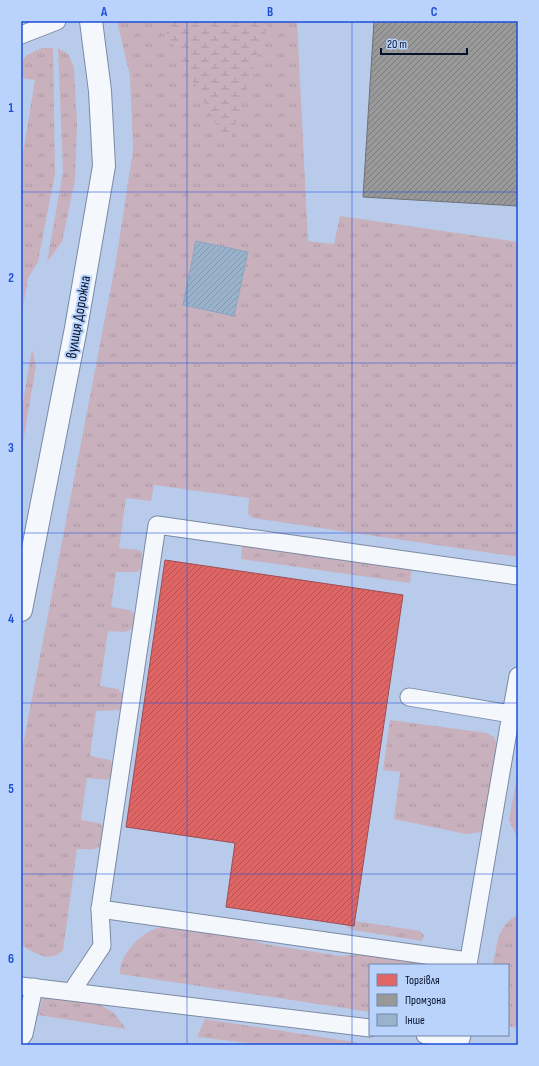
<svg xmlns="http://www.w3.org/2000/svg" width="539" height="1066" font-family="'Sofia Sans Condensed',sans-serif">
<defs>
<pattern id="grass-tufts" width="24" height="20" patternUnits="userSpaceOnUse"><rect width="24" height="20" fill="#c8b1bd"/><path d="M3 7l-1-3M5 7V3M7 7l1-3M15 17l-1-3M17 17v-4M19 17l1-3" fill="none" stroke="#aa97a3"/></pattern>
<pattern id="wetland-marsh" width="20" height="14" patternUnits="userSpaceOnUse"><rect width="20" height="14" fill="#c8b1bd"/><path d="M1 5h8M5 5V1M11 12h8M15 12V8" fill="none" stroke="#aa97a3"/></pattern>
<pattern id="shops-hatch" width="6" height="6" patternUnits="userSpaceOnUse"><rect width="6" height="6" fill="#e06666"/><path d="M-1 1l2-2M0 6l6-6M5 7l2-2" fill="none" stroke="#b45354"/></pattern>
<pattern id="industry-hatch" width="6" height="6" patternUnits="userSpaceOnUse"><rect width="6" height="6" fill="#999"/><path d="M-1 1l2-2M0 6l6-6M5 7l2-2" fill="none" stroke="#7b7b7d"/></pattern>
<pattern id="building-hatch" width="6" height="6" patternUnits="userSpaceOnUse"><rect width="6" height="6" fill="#9ab2cb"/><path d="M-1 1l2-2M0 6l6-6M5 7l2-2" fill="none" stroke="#8398ae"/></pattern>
</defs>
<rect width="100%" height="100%" fill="#b8cbea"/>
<g fill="url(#grass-tufts)">
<path d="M117,21H297L308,241L334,244L340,216L518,242V557L252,518L248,514L249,498L154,485L151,501L126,498L119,548L139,550L142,553L143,566L137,572H116L111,607L130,610L136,617C132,637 124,631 108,631L100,686L118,689L125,696L123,706L120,710L96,711L90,756L110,760L114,767L111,777L108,780L87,778L81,820L99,823L104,827L105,842C96,852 89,849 77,849L63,950C50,964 35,953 21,945V755L116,261L133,150L130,76Z"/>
<polygon points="42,48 53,48 55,173 38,262 28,278 21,318 21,165 35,80 21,78 21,62 27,55"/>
<polygon points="58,48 69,55 74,68 77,124 75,180 62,242 47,262 63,172"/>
<polygon points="32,349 36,366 21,454 21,414"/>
<polygon points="242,545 412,568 410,583 241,559"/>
<polygon points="390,720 487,733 494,737 500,750 488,826 481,832 466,834 394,819 400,772 383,770"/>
<polygon points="518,771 518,840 509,820"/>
<path d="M518,915V1028L508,1026V965H493C497,946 497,924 518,915Z"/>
<polygon points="355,921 420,931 424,935 422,941 353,930 343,924 354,926"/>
<path d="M182,924L215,929L265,944L340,956L379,953L423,960L430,965H370V1012L120,974C119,957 137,937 152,930C160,926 173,926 182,924Z"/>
<polygon points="43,996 97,1003 114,1013 126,1029 38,1015"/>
<polygon points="205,1019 373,1045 264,1045 197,1037"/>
</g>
<polygon fill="url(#wetland-marsh)" points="160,21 269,21 228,145"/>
<polygon fill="url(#shops-hatch)" stroke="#9e4d54" points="165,560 403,595 354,926 226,907 235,843 126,827"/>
<polygon fill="url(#industry-hatch)" stroke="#6d7078" points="374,21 518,21 518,206 363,197"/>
<polygon fill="url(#building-hatch)" stroke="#8ea6bd" points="196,241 248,252 234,316 183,305"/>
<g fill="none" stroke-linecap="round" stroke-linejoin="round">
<defs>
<g id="service">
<polyline points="21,35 57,21"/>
<polyline points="409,697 511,714 468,965"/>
<polyline points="511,714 518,676"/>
<polyline points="100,909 468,961"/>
<polyline points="21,986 370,1028"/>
<polyline points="72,991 102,946 100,909 157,525 518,576"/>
<polyline points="425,1035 461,1039 462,1035"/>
<polyline points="21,1038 24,1034 34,987"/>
</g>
<polyline id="minor" points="21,610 76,328 104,166 100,91 91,21"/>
</defs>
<use href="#service" stroke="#7b8aa4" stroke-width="19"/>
<use href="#minor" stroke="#7b8aa4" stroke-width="24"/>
<use href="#service" stroke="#f4f7fc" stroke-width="17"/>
<use href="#minor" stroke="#f4f7fc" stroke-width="22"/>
</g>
<path fill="none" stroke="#1d4ed8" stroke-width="1" stroke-opacity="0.55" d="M187,21V1045M352,21V1045M21,192H518M21,363H518M21,533H518M21,703H518M21,874H518"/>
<g text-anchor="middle" stroke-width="4" stroke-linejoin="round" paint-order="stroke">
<g font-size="15" fill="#05122b" stroke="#b9d3fd">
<text transform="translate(78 317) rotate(-80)" y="5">вулиця Дорожна</text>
</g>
</g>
<rect width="539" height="1066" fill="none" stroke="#b9d3fd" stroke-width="44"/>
<rect x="369" y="964" width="140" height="72" fill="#b9d3fd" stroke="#7186a9"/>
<rect x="377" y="974" width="20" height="12" fill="#e06666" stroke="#7186a9"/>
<text x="405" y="984" font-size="12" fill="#05122b">Торгівля</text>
<rect x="377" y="994" width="20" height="12" fill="#999999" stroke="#7186a9"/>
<text x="405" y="1004" font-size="12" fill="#05122b">Промзона</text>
<rect x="377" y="1014" width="20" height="12" fill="#9ab2cb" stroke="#7186a9"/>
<text x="405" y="1024" font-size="12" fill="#05122b">Інше</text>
<path d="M381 48v6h86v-6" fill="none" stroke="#05122b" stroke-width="2"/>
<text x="387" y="48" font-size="12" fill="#05122b" stroke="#b9d3fd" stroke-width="3" paint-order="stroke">20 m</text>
<rect x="22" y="22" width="495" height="1022" fill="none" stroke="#1d4ed8" stroke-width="1.5"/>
<g font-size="13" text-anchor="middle" font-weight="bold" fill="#1d4ed8">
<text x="104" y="16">A</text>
<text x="270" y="16">B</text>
<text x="434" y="16">C</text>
<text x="11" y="112">1</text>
<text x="11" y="282">2</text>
<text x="11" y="452">3</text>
<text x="11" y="623">4</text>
<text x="11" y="793">5</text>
<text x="11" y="963">6</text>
</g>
</svg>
